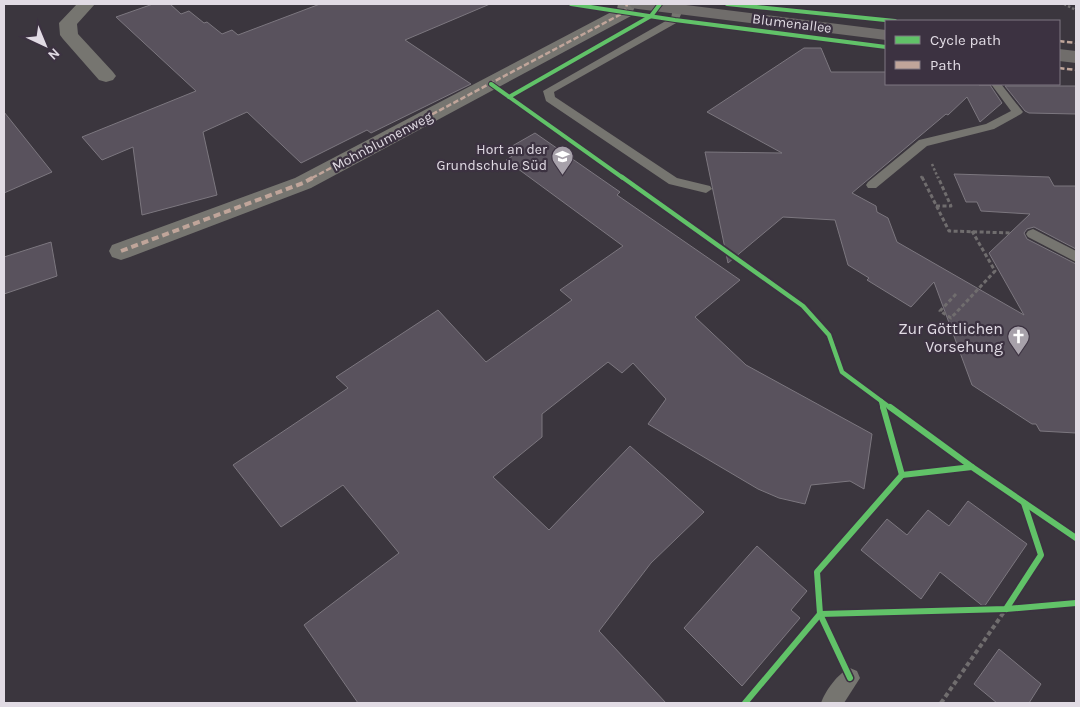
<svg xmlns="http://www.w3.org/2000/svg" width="1080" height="707" font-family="Karla,sans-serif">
<rect width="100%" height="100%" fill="#3b363e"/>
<g fill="#59525d" stroke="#7c777f">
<polygon points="153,4 170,4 181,14 189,11 204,23 207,22 222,34 232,30 238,35 320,4 490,4 405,40 471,84 371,133 367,130 301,163 247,112 203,132 217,195 142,215 133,147 102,160 82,137 196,91 116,17"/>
<polygon points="804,48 821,48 831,72 886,72 886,84 980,84 979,85 990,85 1002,103 980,122 967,97 948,115 946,114 852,193 876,206 877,212 888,218 897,242 1024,315 989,253 1030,214 981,211 977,202 966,202 954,174 1049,177 1054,186 1076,186 1076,249 1034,227 1027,229 1024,233 1027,239 1076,264 1076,433 1040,431 1036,424 1032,424 972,385 934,282 911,307 867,280 869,278 848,265 835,220 783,217 728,263 705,152 782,153 707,112"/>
<polygon points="1005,86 1076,86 1076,114 1029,113 1025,111"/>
<polygon points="4,112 52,172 4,193"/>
<polygon points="535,133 620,192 617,195 740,280 695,317 746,365 872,434 864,489 850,481 811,485 805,504 779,498 758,489 648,424 666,399 633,363 622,373 608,362 542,414 542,437 493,477 549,530 630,446 704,512 651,563 599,631 666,703 358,703 304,625 399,553 343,485 281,527 233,465 348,388 336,377 438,310 486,362 572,300 560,290 623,246 506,160 514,155 507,149"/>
<polygon points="51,242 57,276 4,294 4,257"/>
<polygon points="968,501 1027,544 984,607 940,572 921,599 861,550 887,519 907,535 928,510 949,526"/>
<polygon points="757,546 807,591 791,610 800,618 742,686 684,628"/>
<polygon points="999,649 1041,684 1029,703 997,703 974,684"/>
</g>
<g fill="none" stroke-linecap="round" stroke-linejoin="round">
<g stroke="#706d6e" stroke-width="2.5" stroke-dasharray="2.5 2" stroke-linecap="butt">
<polyline points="1064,4 1076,10"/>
<polyline points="932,164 938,178"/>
<polyline points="921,176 922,178"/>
</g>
<g stroke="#706d6e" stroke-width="3" stroke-dasharray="4 2.5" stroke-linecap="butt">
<polyline points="922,177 949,231 1012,233"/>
<polyline points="936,206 951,206 938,177"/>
<polyline points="956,294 940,311 951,318 995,271 972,231"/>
</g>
<polyline stroke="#706d6e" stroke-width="4" stroke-dasharray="4.5 3" stroke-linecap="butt" points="941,703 1006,609"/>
<g fill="#767570" fill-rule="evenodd">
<polygon points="678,6 683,9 678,22 554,92 555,97 677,178 710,186 712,189 706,193 669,184 546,101 543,91 671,18 673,9"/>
<polygon points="991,84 1001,84 1023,112 1021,114 994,129 927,146 876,188 868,188 866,185 868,182 919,140 986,124 1011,111"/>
<polygon points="1033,229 1076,251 1076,262 1028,237 1026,234 1028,231"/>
<path d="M850,668L857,671L860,678L844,703H821C825,691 838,673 850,668Z"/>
</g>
<g fill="#767570" fill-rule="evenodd">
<polygon points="77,4 95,4 77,24 78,34 113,72 116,76 113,80 106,82 99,80 63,39 60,35 59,23"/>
<polygon points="618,4 636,4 631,16 311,188 130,257 121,260 112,257 109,251 112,245 295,178 617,9"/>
</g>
<g fill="#706d6b" fill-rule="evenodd">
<polygon points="629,4 678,4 886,30 886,40 638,9 632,8"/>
<polygon points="1059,49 1076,51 1076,63 1059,61"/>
</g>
<g stroke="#c0a59a" stroke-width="2.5" stroke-dasharray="5.5 2.5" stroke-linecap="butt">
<polyline points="1059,41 1076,43"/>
<polyline points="1059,68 1076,70"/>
<polyline points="312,178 625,12 627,4"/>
</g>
<polyline stroke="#c0a59a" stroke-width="4" stroke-dasharray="7 4" stroke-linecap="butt" points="121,251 303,183 314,177"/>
<defs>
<g id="cycleway-far2">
<polyline points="571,4 675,20 886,47"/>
<polyline points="727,4 895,21"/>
<polyline points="491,84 623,178"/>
<polyline points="509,97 651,16 660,4"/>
</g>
<g id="cycleway-far1">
<polyline points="622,177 803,306 829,335 842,372 892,409"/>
<polyline points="881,401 883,409"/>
</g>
<g id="cycleway">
<polyline points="890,407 972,467 1076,538"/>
<polyline points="902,475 972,467"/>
<polyline points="1006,609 1041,555 1024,503"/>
<polyline points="850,678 820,614 817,572 902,475 883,407"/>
<polyline points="745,703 820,614 1006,609 1076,603"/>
</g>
</defs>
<use href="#cycleway-far2" stroke="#3c3241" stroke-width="6"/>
<use href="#cycleway-far1" stroke="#3c3241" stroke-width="8"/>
<use href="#cycleway" stroke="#3c3241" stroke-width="9"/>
<use href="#cycleway-far2" stroke="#61c268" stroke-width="4"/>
<use href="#cycleway-far1" stroke="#61c268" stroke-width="4.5"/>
<use href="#cycleway" stroke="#61c268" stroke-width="6"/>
</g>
<defs>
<symbol id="school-pin" viewBox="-11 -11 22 30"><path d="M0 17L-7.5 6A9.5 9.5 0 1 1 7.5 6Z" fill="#a7a1aa" stroke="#3c3241"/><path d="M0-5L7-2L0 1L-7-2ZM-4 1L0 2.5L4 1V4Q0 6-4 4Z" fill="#fff"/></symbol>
<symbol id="church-pin" viewBox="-11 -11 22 30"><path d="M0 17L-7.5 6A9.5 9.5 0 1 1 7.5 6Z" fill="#a7a1aa" stroke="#3c3241"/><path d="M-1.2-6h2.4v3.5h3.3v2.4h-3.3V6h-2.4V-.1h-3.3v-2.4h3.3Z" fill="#fff"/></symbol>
</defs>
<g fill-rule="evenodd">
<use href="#school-pin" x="550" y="144" width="25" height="34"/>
<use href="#church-pin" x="1006" y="324" width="25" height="34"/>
</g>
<g text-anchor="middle" stroke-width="4.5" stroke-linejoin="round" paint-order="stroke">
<g font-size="14" fill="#e1dbe4" stroke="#3c3241">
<text transform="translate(792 23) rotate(7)" y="5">Blumenallee</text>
<text transform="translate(382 141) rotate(-28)" y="5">Mohnblumenweg</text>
</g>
<g font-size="14" fill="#e1dbe4" stroke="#3c3241" text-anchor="end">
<text x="547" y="154">Hort an der<tspan x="547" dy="16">Grundschule Süd</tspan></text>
</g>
<g font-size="16" fill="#e1dbe4" stroke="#3c3241" text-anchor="end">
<text x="1003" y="334">Zur Göttlichen<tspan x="1003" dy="18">Vorsehung</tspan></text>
</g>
</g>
<rect width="1080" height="707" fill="none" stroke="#e1dbe4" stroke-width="10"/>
<rect x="885" y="20" width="175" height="65" fill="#3c3241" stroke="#7e7682"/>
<rect x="895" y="36" width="25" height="8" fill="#61c268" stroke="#7e7682"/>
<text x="930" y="45" font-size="15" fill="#e1dbe4">Cycle path</text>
<rect x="895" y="61" width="25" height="8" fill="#c0a59a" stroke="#7e7682"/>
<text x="930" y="70" font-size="15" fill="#e1dbe4">Path</text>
<g transform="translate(45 45) rotate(136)" stroke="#3c3241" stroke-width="4" paint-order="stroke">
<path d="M0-4L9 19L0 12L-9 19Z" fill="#e1dbe4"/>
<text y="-8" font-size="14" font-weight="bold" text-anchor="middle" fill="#e1dbe4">N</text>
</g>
</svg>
